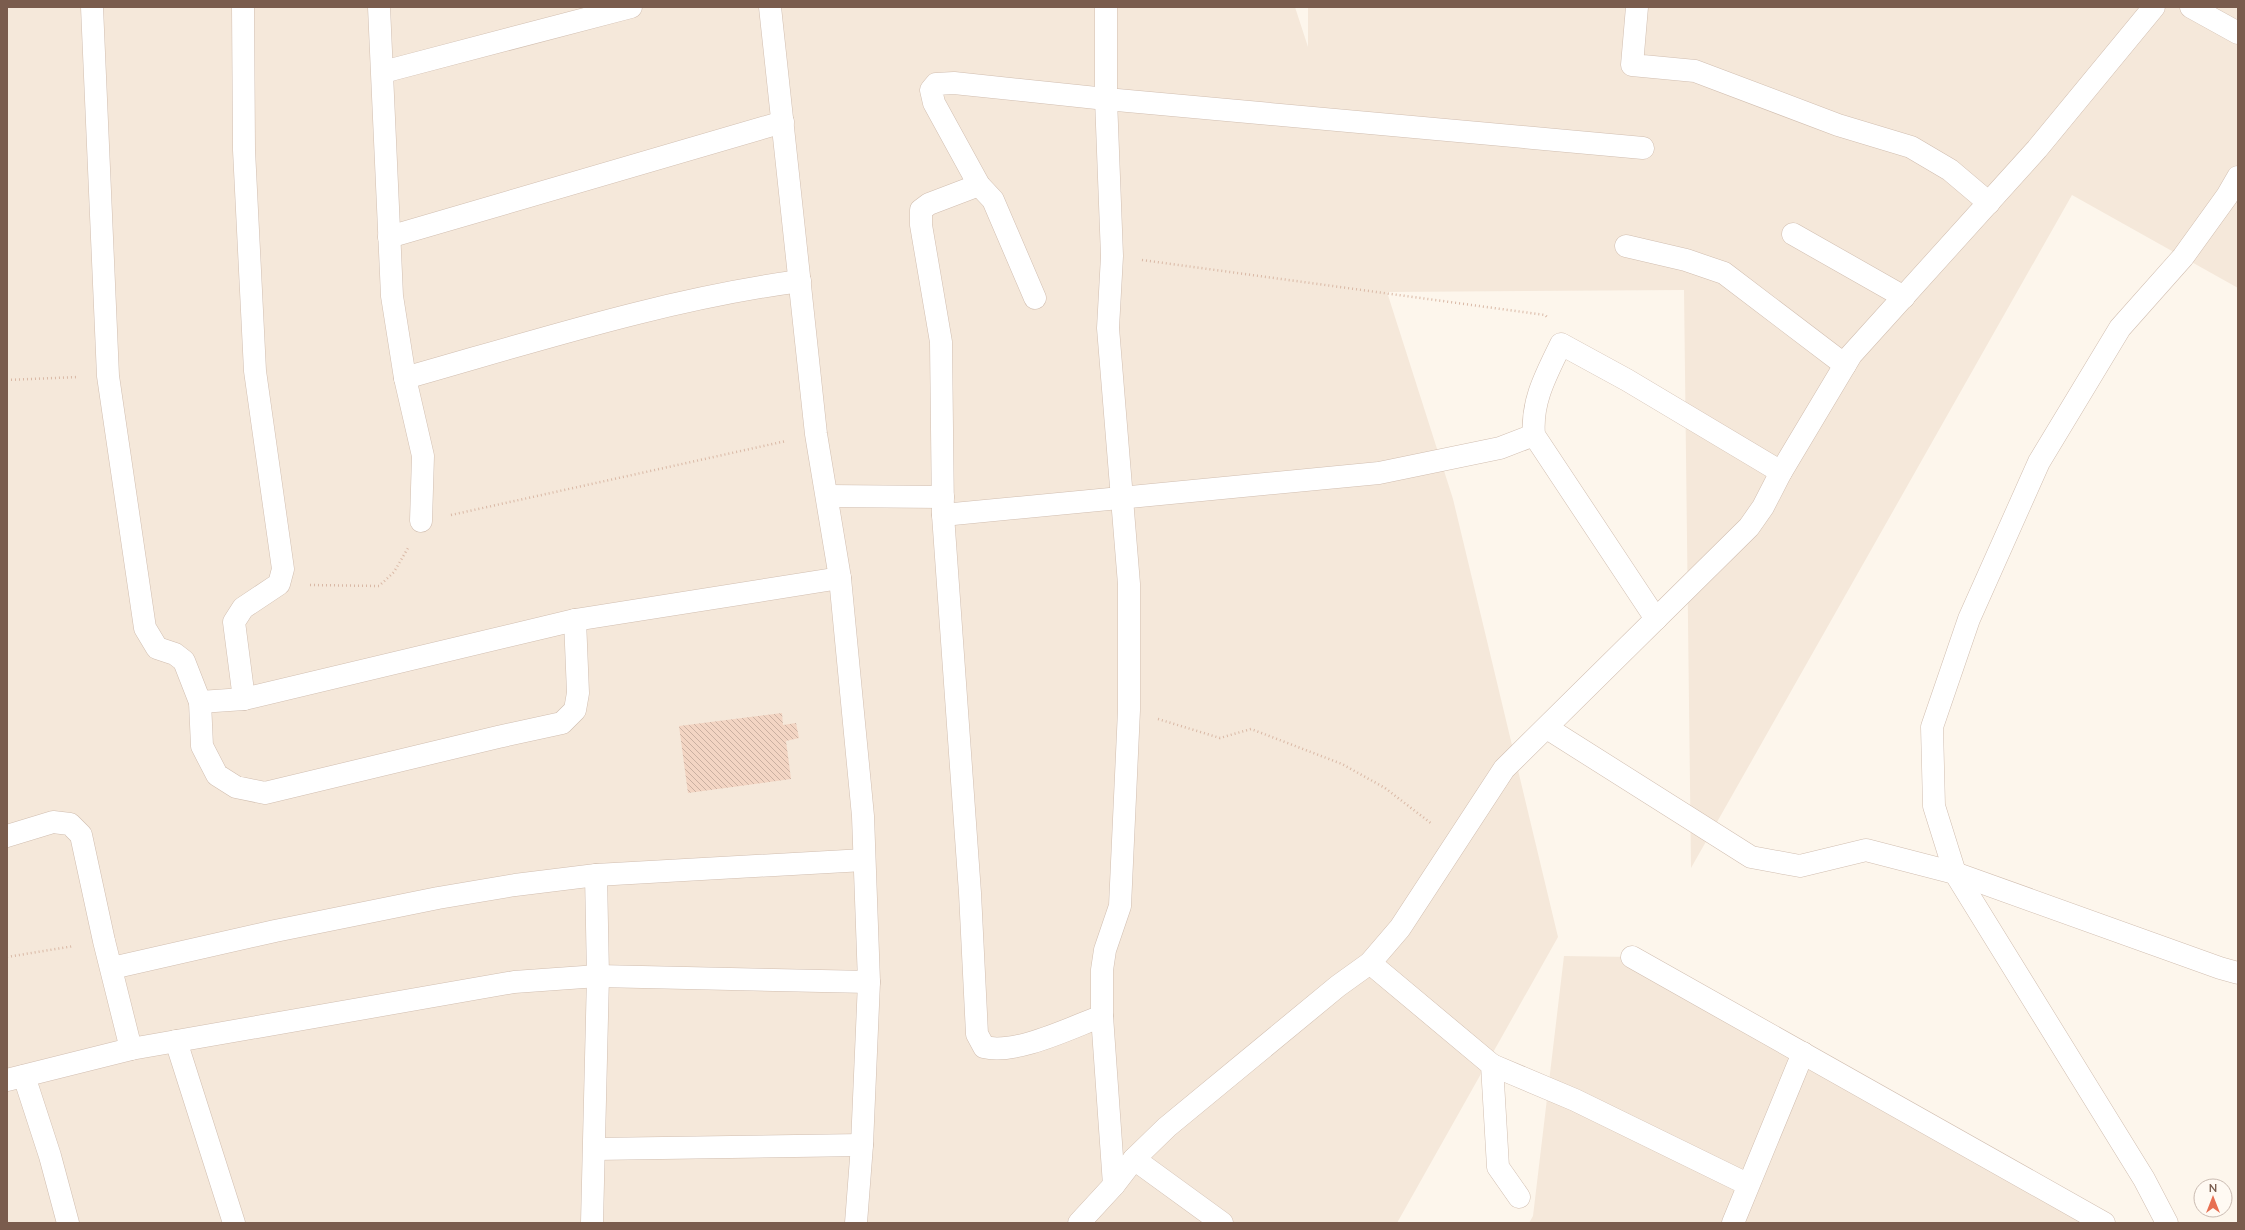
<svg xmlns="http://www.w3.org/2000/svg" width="2245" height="1230" font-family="Lato,sans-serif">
<defs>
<pattern id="building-back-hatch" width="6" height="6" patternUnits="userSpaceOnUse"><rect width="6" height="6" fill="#f3d5c3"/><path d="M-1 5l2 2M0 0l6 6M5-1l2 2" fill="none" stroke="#cab0a1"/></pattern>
</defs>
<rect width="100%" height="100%" fill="#fdf6ec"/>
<g fill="#f5e8da">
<polygon points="7,7 1295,7 1308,47 1308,7 2238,7 2238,288 2072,195 1691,868 1684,290 1387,292 1453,499 1558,937 1397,1223 7,1223"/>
<polygon points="1564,956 1632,957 2104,1223 1529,1223 1533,1216"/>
</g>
<polygon fill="url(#building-back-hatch)" points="782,713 783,725 796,723 799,738 786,741 791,779 688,793 679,726"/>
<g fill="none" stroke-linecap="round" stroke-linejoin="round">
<defs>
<g id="minor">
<polyline points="92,7 108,376 145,628 157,648 175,654 184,661 200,702 202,746 217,775 236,787 265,793 498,737 562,723 575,710 578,693 575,620"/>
<polyline points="243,7 244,150 255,371 283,569 279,584 243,608 234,622 244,699"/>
<polyline points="379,7 392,296 405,378 423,456 421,521"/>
<polyline points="770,7 816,434 840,578 863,816 869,982 862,1145 856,1223"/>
<polyline points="1106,7 1106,99 1112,256 1108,328 1129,584 1129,710 1120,906 1105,950 1102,970 1102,1016 1114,1185"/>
<polyline points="1637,7 1632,65 1695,71 1838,125 1911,147 1950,170 1989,203"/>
<polyline points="2191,7 2238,33"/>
<polyline points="383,72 631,7"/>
<path d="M979,185L929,204L921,210V225L941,342L943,515L970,893L977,1034L984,1047C1016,1055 1070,1028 1102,1016"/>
<polyline points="1793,234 1904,297"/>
<polyline points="389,237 783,122"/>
<polyline points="1626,246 1686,260 1724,273 1845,365"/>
<polyline points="1035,298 993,200 979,185 934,103 931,90 936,84 954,83 1106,99 1643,148"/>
<path d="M405,378C536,341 666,299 800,281"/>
<polyline points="827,496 943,497"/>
<polyline points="943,515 1379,473 1500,448 1534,435"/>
<path d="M1656,619L1534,435C1531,401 1547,373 1561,344L1627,380L1781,472"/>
<polyline points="200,702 244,699 575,620 840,578"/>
<polyline points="1547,728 1751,857 1800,866 1866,850 1955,873 2220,968 2238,973"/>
<polyline points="7,836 53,822 70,824 81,835 104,941 131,1049"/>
<polyline points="1632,957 2104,1223"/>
<polyline points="1370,963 1492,1065 1498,1167 1519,1197"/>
<polyline points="112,968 275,931 438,898 515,885 596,875 864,860"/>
<polyline points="176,1041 234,1223"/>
<polyline points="1492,1065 1575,1100 1747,1184"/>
<polyline points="24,1076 50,1156 68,1223"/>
<polyline points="7,1080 131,1049 514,982 598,976 869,982"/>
<polyline points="595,1149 862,1145"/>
<polyline points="1134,1159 1222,1223"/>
<polyline points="592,1223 598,976 596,875"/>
<polyline points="1079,1223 1114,1185 1134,1159 1167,1127 1338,986 1370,963 1400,928 1504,769 1749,527 1763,507 1781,472 1851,355 2037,149 2154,7"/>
<polyline points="1733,1223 1803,1053"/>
<polyline points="2167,1223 2144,1179 1955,873 1934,806 1932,727 1969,619 2039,462 2120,328 2183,257 2227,196 2238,177"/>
</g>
</defs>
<use href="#minor" stroke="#d1beb0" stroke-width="23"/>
<g stroke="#d9b8a5" stroke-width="2.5" stroke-dasharray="1 3" stroke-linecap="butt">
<polyline points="1142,260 1545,315 1548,318"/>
<polyline points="7,380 78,377"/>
<polyline points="451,515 786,441"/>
<polyline points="310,585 379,586 394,572 408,548"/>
<polyline points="1158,719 1220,738 1251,729 1342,764 1385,788 1432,824"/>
<polyline points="7,957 74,946"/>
</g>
<use href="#minor" stroke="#fff" stroke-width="22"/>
</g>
<rect width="2245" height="1230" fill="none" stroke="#7a5c4d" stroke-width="16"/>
<g transform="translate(2213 1198)"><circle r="19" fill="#fffaf3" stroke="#cabbb1"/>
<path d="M0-3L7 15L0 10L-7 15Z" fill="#e76f51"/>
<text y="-6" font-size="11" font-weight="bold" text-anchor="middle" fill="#7a5c4d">N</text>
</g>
</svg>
